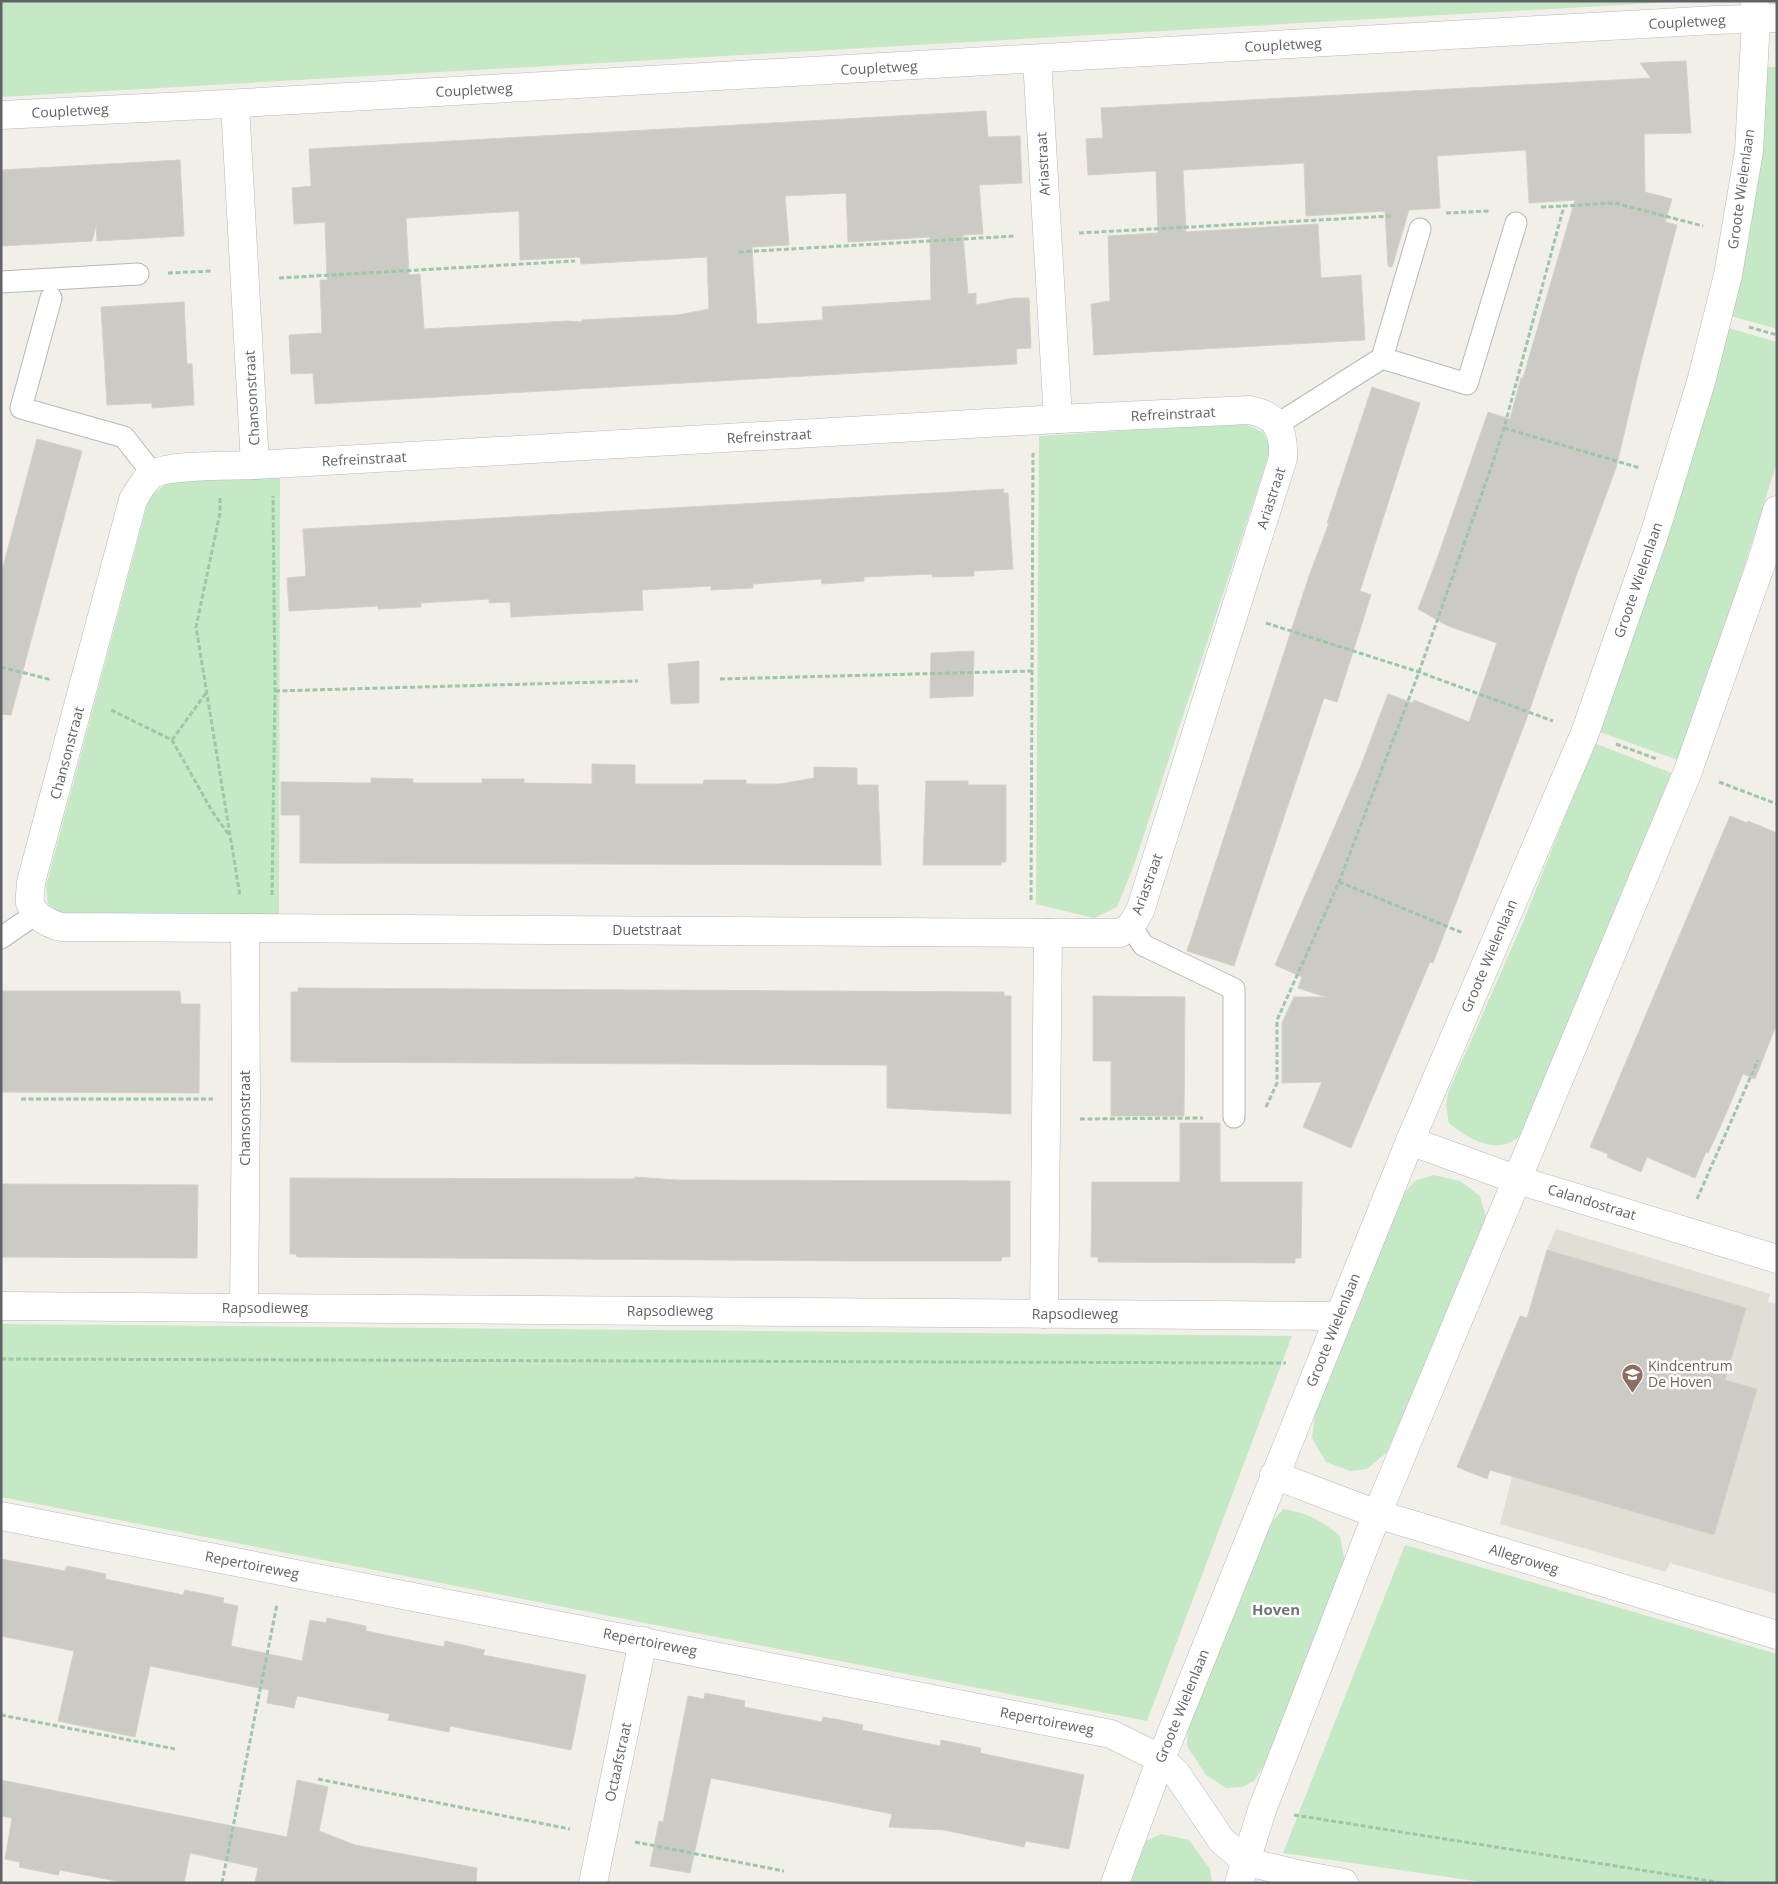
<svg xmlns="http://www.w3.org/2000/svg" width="1778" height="1884" font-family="'Open Sans',sans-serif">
<rect width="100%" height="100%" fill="#f1efe8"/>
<polygon fill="#e1ded6" points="1556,1229 1770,1294 1768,1302 1777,1304 1777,1594 1670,1563 1666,1572 1500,1524 1512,1477 1491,1470 1487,1479 1457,1467 1520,1316 1527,1318 1547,1250"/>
<g fill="#c5e8c5">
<polygon points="1,1 1690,1 1,97"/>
<polygon points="1768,67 1777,67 1777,329 1731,316 1757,179"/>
<polygon points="1728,328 1777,342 1777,462 1732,606 1678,760 1597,731"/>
<polygon points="1243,423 1264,433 1271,448 1134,865 1117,907 1094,918 1036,904 1039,436"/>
<polygon points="280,475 279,915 62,915 48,904 46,886 149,498 167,483"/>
<path d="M1594,743L1674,774L1527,1127C1524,1131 1520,1136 1516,1139C1494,1155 1466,1137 1449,1123L1446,1105L1448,1093L1524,920Z"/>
<polygon points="1433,1175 1460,1181 1480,1196 1487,1221 1387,1452 1367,1469 1350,1471 1326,1462 1312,1438 1316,1405 1405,1192 1415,1181"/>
<polygon points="1,1324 1292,1336 1147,1721 1,1497"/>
<path d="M1283,1509C1308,1513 1321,1520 1340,1536L1345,1563L1265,1764L1254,1781L1242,1787L1226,1788L1206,1775L1187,1746L1188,1722L1263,1533Z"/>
<polygon points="1405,1545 1777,1654 1777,1883 1489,1883 1283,1853"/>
<polygon points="1161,1834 1189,1840 1210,1869 1212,1883 1129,1883 1144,1842"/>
</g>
<g fill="#cccac5" stroke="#d6d1c6" fill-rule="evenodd">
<polygon points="1686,61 1691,133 1644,134 1645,192 1672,199 1665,222 1677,225 1640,366 1616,468 1575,579 1525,723 1433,963 1430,962 1419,988 1351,1148 1303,1127 1322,1082 1282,1083 1282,1023 1294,997 1326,997 1298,988 1302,977 1275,965 1360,768 1388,694 1413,703 1414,700 1469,722 1497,643 1448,626 1418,609 1437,559 1488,412 1510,419 1521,378 1523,378 1575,200 1529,203 1526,150 1437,156 1440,208 1409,210 1392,267 1388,266 1385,211 1306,216 1304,163 1183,170 1186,232 1318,224 1321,278 1361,275 1365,340 1094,355 1091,304 1110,301 1108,236 1158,233 1156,171 1088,175 1086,139 1103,138 1101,108 1651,78 1640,63"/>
<path d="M986,111L988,137L1020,136L1022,183L979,185L983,234L963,235L968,294L976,293V305L1013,298H1029L1031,348L1016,349L1017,364L315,404L313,373L291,374L289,335L322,333L320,280H327L325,222L294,224L292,188L311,186L309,149ZM846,193L848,242L930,237L931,300L822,307L823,320L757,324L752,247L789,245L785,196ZM519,211L520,260L580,257L581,264L707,257L709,309L678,315L582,320V322L567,321L424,329L420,274L409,275L406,218Z"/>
<polygon points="180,160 184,236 97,241 96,226 92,241 1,246 1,170"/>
<polygon points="184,302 187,364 192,364 194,405 152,408 152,403 107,405 101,307"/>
<polygon points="1372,387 1420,403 1360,591 1371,595 1337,702 1324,698 1234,966 1187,951 1309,576 1329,523 1327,523"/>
<polygon points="37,439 82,451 11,715 1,714 1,574"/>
<polygon points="1004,489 1003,493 1008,493 1013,569 974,571 974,576 932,577 932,574 864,577 864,581 822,584 821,579 753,584 753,588 711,590 711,586 642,590 643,610 511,617 510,602 489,603 489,599 421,603 421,607 378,609 378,606 289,611 287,578 306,576 303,529"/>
<polygon points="974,651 973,696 930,698 931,653"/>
<polygon points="699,661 699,703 671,704 668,664"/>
<polygon points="592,764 635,765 635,784 703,784 704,780 746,780 746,784 780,784 814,778 814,767 857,768 857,785 878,785 881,865 300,863 300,815 281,815 281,782 371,783 371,778 413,779 413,783 482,783 482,779 524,779 524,783 592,784"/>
<polygon points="926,781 968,781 968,785 1006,785 1006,862 1001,862 1001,865 923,865"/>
<polygon points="1730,816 1747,823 1748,821 1777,833 1777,1023 1755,1079 1743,1074 1718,1132 1708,1153 1706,1152 1695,1178 1647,1157 1641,1172 1607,1157 1608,1154 1590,1147"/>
<polygon points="298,988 1004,992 1004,996 1011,996 1011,1114 887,1108 887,1065 291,1062 291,992 298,992"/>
<polygon points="1,991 180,991 181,1004 200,1004 199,1093 1,1092"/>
<polygon points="1093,996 1185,997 1184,1116 1111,1116 1111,1061 1093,1061"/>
<polygon points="1180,1123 1220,1123 1220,1182 1302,1182 1301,1258 1295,1258 1295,1263 1098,1262 1098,1257 1091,1257 1092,1182 1180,1182"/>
<polygon points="635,1177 677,1180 1010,1181 1010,1257 1002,1257 1001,1261 852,1261 297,1257 296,1254 290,1254 290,1178 635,1179"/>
<polygon points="1,1184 198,1185 197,1258 1,1257"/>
<polygon points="1547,1250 1746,1308 1725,1380 1757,1389 1714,1535 1490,1470 1487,1479 1457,1467 1520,1316 1527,1318"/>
<polygon points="1,1559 65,1571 67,1566 106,1574 105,1579 183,1595 185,1590 224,1598 223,1603 238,1606 231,1646 302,1661 310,1620 326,1623 327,1618 366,1626 366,1631 444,1647 445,1641 485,1650 483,1655 586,1675 571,1750 450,1726 449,1732 388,1720 390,1714 297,1696 294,1708 267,1703 269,1690 150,1666 135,1737 58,1721 74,1651 1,1636"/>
<polygon points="705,1693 745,1701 744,1707 822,1722 823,1717 840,1720 863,1725 862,1730 940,1746 941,1740 981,1748 980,1753 1084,1775 1069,1849 1026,1841 1024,1847 944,1830 889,1827 892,1814 711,1778 690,1873 650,1866 659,1821 663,1822 688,1696 704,1699"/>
<polygon points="1,1780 287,1837 297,1780 328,1787 319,1831 355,1845 477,1868 476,1883 255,1883 258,1868 190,1853 184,1883 126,1883 60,1870 58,1875 19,1867 20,1862 5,1859 12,1818 1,1816"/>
</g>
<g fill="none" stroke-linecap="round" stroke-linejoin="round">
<defs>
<g id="lane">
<polyline points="1,282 138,274"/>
<polyline points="51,298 21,408 124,437 153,474"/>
<polyline points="1382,358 1420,229"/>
<polyline points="1278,424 1382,358 1467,384 1516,223"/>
<polyline points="1131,926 1143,945 1234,989 1234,1117"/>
<polyline points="1,938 37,913"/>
</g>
<g id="street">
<polyline points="1037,59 1058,419"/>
<path d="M235,104L255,465C233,466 167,464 151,475C143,482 138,491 133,500L31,882C31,888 29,897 30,903C34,916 49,924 61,927L245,928L246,1099L244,1308"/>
<polyline points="1,115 206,105 1716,20 1777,18"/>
<path d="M255,465L1058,419L1249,410C1278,415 1284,430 1283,458L1140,911L1131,926L1120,933H1048L1044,1314"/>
<polyline points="245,928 1048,933"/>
<polyline points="1410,1141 1518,1180 1777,1259"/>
<polyline points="1,1306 1339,1316"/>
<polyline points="1274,1475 1377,1514 1777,1635"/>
<polyline points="1,1516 1111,1734 1161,1759 1176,1773 1222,1841 1247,1862 1302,1875 1344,1883"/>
<polyline points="593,1883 643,1641"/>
<polyline points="1115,1883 1161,1759 1410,1141 1585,733 1655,532 1701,382 1728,275 1749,151 1756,20 1755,1"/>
<polyline points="1239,1883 1262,1810 1377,1514 1688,771 1763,558 1777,510"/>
</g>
</defs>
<use href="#lane" stroke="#b5b8bc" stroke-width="23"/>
<use href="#street" stroke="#b5b8bc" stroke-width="29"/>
<g stroke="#9cc7a9" stroke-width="3" stroke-dasharray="5 2.5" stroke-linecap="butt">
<polyline points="1541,207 1564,206"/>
<polyline points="1446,213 1489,211"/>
<polyline points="1079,233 1392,216"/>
<polyline points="739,252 1015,236"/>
<polyline points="168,273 212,271"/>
<polyline points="279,278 575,261"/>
<polyline points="1749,327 1777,335"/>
<polyline points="1504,428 1640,468"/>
<polyline points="220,498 220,513 196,627 240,896"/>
<polyline points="1266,623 1419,672 1553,721"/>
<polyline points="1,667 52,680"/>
<polyline points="720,679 1032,671"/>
<polyline points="275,691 638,681"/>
<polyline points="111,710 172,740 212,811 229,835"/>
<polyline points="172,740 206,693"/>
<polyline points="1616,744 1657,759"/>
<polyline points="1719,782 1777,804"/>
<polyline points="1339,882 1463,933"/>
<polyline points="272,895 275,691 273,496"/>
<polyline points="1031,900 1033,453"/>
<polyline points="21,1099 213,1099"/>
<polyline points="1266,1107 1277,1083 1277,1020 1339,882 1419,672 1494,459 1504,428 1564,206 1615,203 1703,226"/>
<polyline points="1080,1119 1203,1118"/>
<polyline points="1697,1199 1758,1060"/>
<polyline points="1,1359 1286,1363"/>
<polyline points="1,1715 175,1749"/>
<polyline points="318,1779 570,1829"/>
<polyline points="1294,1815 1723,1883"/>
<polyline points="635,1842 784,1871"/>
<polyline points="222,1883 277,1604"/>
</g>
<use href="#lane" stroke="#fff" stroke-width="21"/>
<use href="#street" stroke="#fff" stroke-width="28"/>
</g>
<defs>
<symbol id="school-pin" viewBox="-11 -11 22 30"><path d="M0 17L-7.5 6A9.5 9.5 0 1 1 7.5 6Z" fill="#8d6e63" stroke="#fff"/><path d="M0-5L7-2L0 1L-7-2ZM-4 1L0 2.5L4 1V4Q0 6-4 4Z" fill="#fff"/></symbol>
</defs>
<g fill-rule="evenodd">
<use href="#school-pin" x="1620" y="1362" width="25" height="34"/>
</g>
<g text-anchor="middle" stroke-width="5" stroke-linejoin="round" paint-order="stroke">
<g font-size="14" fill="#5f6368" stroke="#fff">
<text transform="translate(1687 22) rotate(-3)" y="5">Coupletweg</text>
<text transform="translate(1283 45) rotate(-3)" y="5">Coupletweg</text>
<text transform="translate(879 68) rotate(-3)" y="5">Coupletweg</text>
<text transform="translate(474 90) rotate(-3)" y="5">Coupletweg</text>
<text transform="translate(70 111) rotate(-3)" y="5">Coupletweg</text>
<text transform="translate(1043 164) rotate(-93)" y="5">Ariastraat</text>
<text transform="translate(1741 189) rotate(-82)" y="5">Groote Wielenlaan</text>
<text transform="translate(252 398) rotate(-93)" y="5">Chansonstraat</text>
<text transform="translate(1173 414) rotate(-3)" y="5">Refreinstraat</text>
<text transform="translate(769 436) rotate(-3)" y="5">Refreinstraat</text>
<text transform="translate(364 459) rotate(-3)" y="5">Refreinstraat</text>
<text transform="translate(1271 498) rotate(-72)" y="5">Ariastraat</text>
<text transform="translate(1638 580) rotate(-71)" y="5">Groote Wielenlaan</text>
<text transform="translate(67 753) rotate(-75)" y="5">Chansonstraat</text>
<text transform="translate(1147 884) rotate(-70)" y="5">Ariastraat</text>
<text x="647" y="935">Duetstraat</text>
<text transform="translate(1489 956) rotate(-67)" y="5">Groote Wielenlaan</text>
<text transform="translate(245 1118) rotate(-90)" y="5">Chansonstraat</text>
<text transform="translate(1592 1202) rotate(17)" y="5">Calandostraat</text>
<text x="265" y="1313">Rapsodieweg</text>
<text x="670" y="1316">Rapsodieweg</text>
<text x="1075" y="1319">Rapsodieweg</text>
<text transform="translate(1333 1330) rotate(-68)" y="5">Groote Wielenlaan</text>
<text transform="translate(1524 1559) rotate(17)" y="5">Allegroweg</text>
<text transform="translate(252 1565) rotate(11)" y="5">Repertoireweg</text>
<text transform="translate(650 1642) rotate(11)" y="5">Repertoireweg</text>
<text transform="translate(1182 1706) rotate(-68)" y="5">Groote Wielenlaan</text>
<text transform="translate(1047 1721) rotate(11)" y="5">Repertoireweg</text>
<text transform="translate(618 1762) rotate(-78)" y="5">Octaafstraat</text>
</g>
<g font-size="14" fill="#785e54" stroke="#fff" text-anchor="start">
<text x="1648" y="1371">Kindcentrum<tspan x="1648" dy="16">De Hoven</tspan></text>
</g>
<g font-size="15" font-weight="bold" fill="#70757a" stroke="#fff">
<text x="1276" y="1615">Hoven</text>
</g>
</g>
<rect width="1778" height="1884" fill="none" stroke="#5f6368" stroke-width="5"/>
</svg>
